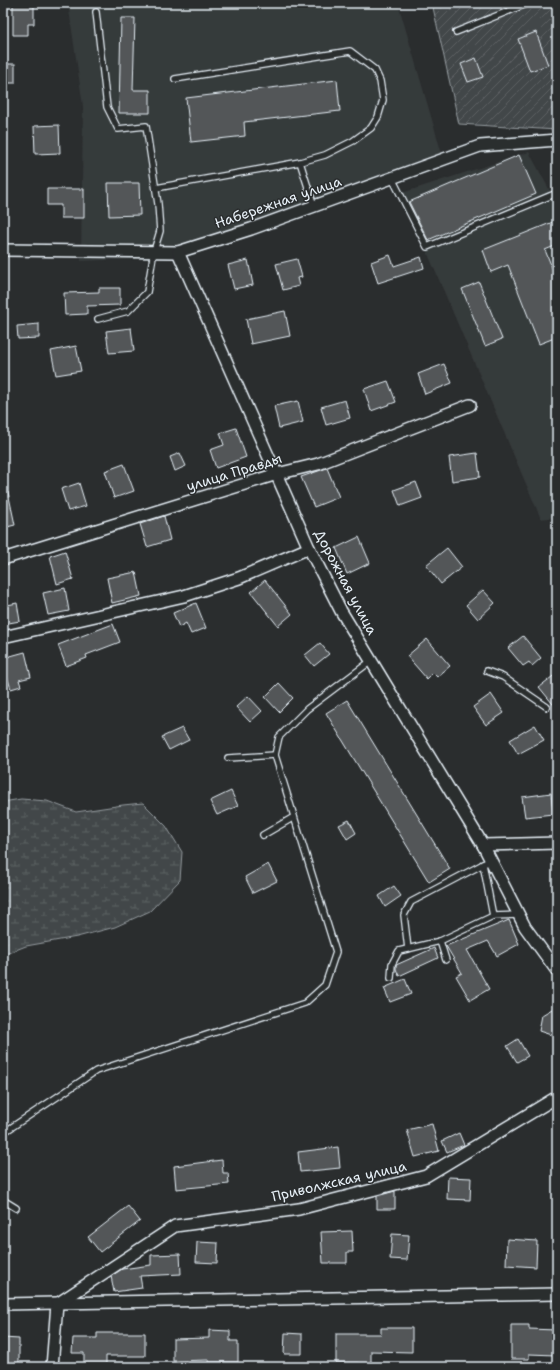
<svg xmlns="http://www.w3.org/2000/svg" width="560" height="1370" font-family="'Shantell Sans',sans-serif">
<defs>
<pattern id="wetland-marsh" width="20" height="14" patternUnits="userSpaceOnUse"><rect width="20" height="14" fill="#424648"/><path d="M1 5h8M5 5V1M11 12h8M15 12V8" fill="none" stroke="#5d6163"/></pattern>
<pattern id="garden-furrows" width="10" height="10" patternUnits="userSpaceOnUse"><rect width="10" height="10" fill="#424648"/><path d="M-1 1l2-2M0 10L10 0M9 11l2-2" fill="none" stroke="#5d6163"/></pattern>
</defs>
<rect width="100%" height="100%" fill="#2a2d2e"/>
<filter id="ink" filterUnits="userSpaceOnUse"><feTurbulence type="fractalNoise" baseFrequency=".025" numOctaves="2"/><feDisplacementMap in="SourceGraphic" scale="8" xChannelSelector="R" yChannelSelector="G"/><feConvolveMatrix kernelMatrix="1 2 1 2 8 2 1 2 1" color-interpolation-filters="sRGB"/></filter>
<g filter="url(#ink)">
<g fill="#363a3b">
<polygon points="68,3 398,3 444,161 161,258 81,261 83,106"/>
<polygon points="529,152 557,204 557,517 541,519 402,193"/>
</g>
<polygon fill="url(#wetland-marsh)" stroke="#959ca0" points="21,799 47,801 76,812 123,805 143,803 166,826 182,852 180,880 150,911 115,927 77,937 26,946 3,955 3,802"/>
<polygon fill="url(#garden-furrows)" stroke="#959ca0" points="432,3 557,3 557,130 459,124"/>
<g fill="#535759" stroke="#e8f1f8">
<polygon points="13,3 34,3 34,24 28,24 28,35 13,35"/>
<polygon points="121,18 135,18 133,90 150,90 150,113 119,113"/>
<polygon points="536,32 548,65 530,71 518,39"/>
<polygon points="476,58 483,77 468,82 461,64"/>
<rect x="3" y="64" width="12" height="19"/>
<polygon points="337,80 340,111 244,122 245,136 191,142 186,98"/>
<polygon points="59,125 60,153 35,154 34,126"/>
<polygon points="519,155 536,194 428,240 409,202"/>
<polygon points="108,183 139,183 140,215 109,216"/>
<polygon points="47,189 84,189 84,218 61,218 61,205 47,205"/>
<polygon points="553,222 557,231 557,245 545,250 557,280 557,337 539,344 508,265 491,272 483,250"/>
<polygon points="390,255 394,266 421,257 424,268 378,283 371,262"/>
<polygon points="297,259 302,277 297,278 299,286 283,290 276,264"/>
<polygon points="248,260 253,285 234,289 228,265"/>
<polygon points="479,282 502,339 485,346 462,289"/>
<polygon points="99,288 120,288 120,305 87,306 87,314 65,315 64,293 99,292"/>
<polygon points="285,311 290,336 251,344 246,319"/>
<polygon points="39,324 39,338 18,339 17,326"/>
<polygon points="131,328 134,351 109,353 106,331"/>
<polygon points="76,346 81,371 56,375 51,351"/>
<polygon points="444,364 452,383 425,394 418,374"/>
<polygon points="388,381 396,402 371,411 364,389"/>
<polygon points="345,400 350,418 326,425 321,407"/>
<polygon points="298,401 303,422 279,428 274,406"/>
<polygon points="236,428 246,457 216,468 210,450 224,445 220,433"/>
<polygon points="180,453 186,466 175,471 170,457"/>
<polygon points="477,453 480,477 452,481 449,457"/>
<polygon points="124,464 134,491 114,498 105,471"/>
<polygon points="327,468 339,497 314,507 301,477"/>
<polygon points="416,482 422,498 400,506 394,490"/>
<polygon points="79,483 86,506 68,511 61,489"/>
<polygon points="8,492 15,525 3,528 3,493"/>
<polygon points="164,516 170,540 147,547 140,524"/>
<polygon points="359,537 370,563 347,574 336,548"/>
<polygon points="447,548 462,567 441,584 426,565"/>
<polygon points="65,551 73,579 57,584 50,556"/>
<polygon points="136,572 141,596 112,603 107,578"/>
<polygon points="265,580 292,614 278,626 251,592"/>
<polygon points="65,588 69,611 48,615 43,593"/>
<polygon points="483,590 495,603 478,619 466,605"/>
<polygon points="17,603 20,621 3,624 3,606"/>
<polygon points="196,603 206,628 191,634 186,623 179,627 173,613"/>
<polygon points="113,624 120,642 86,655 87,658 66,666 58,645"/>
<polygon points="523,636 541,658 532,666 529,662 523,666 508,648"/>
<polygon points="427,639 450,666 437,677 433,673 427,679 407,656"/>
<polygon points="320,643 329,654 314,666 305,655"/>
<polygon points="25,652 31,677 19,680 21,686 11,689 6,673 3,674 3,658"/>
<polygon points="557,673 557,709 539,687"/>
<polygon points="279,683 293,698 279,712 265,697"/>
<polygon points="491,694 504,713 486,725 473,707"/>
<polygon points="248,696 262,711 250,722 236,707"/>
<polygon points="347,700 450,869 429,882 326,713"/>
<polygon points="535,725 544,740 518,754 510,740"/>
<polygon points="182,728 189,740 169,750 162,737"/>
<polygon points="231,791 238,806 217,815 210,801"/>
<polygon points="551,793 553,814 525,817 522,797"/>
<polygon points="349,820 356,833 347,839 339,825"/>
<polygon points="268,864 277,881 253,893 245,877"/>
<polygon points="394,886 401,896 385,907 379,896"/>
<polygon points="509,920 519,944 497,956 488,941 467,950 489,989 470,1000 456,976 462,973 446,946"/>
<polygon points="434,948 438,958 399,976 396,969 396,965"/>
<polygon points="405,979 411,994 390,1002 384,988"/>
<polygon points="557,1006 557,1037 539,1031 542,1015"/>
<polygon points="518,1039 528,1056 517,1062 507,1046"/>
<polygon points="432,1124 439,1151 415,1157 407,1130"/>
<polygon points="459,1133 464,1145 447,1152 442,1141"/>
<polygon points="338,1147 340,1168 300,1172 298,1152"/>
<polygon points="222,1160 223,1173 228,1173 229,1184 176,1189 174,1166"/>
<polygon points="448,1177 471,1178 470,1200 447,1199"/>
<polygon points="395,1191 395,1209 377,1209 377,1196"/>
<polygon points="128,1206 140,1221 100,1252 88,1237"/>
<polygon points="352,1231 353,1252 347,1252 347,1263 323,1263 321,1232"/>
<polygon points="392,1234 409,1235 407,1260 390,1259"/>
<polygon points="507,1239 537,1241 536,1267 506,1265"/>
<polygon points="197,1242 218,1243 217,1263 196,1262"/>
<polygon points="180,1254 181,1274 140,1276 142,1288 114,1292 111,1276 122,1269 151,1265 151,1255"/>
<polygon points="511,1325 529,1325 529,1329 556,1330 555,1355 529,1354 529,1359 511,1359"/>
<polygon points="381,1328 412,1328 412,1352 371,1351 371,1367 358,1367 358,1363 336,1363 336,1334 381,1334"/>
<polygon points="209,1330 230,1331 230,1341 238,1341 238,1362 209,1362 209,1360 173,1361 173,1339 209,1338"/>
<polygon points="97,1333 145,1333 145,1356 106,1356 106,1364 84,1364 84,1353 72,1353 73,1338 97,1338"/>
<polygon points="285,1333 302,1334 302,1354 284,1354"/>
<polygon points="3,1338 19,1339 19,1364 3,1363"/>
</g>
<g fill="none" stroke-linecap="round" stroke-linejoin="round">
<defs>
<g id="service">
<polyline points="96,12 107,107 118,129 146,126 158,204 160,231 154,251 147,292 128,311 98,319"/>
<polyline points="456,32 529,3"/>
<polyline points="300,162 314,206"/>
<polyline points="392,178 427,247 557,193"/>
<polyline points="156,188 300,162 325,155 353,141 371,128 378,117 383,100 380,81 375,70 350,51 175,79"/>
<polyline points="487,671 503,677 547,707"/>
<polyline points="228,758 275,755"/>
<polyline points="263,835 294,817"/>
<polyline points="483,864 493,916"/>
<polyline points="440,941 446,960"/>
<polyline points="408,949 404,915 411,902 491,860"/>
<polyline points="391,978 392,964 399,951 440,941 493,916 519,915"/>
<polyline points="3,1133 96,1071 305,1003 325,985 336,952 275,755 279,737 307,709 371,661"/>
<polyline points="3,1200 16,1208"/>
</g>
<g id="minor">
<polyline points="3,250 178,252 251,229 480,146 557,140"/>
<polyline points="178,252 309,548 341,611 483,845 557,843"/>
<polyline points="3,559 277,474 318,464 470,405"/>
<polyline points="3,637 184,596 239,578 309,548"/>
<polyline points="483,845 525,927 557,971"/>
<polyline points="3,1304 557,1294"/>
<polyline points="52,1367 57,1304 175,1226 299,1209 426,1176 557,1097"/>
</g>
</defs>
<use href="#service" stroke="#e8f1f8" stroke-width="8"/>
<use href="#minor" stroke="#e8f1f8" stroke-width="14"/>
<use href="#service" stroke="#2a2d2e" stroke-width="5.5"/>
<use href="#minor" stroke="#2a2d2e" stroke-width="11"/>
</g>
</g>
<g text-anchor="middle" stroke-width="3" stroke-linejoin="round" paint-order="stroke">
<g font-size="14" fill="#e8f1f8" stroke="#2a2d2e">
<text transform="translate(278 202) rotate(-19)" y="5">Набережная улица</text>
<text transform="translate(234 472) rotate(-17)" y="5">улица Правды</text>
<text transform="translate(346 582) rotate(62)" y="5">Дорожная улица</text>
<text transform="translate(339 1181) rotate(-13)" y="5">Приволжская улица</text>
</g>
</g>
<rect width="560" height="1370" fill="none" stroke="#2a2d2e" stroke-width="16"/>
<rect x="8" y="8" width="544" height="1354" fill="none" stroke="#e8f1f8" stroke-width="1.5" filter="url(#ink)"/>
</svg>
